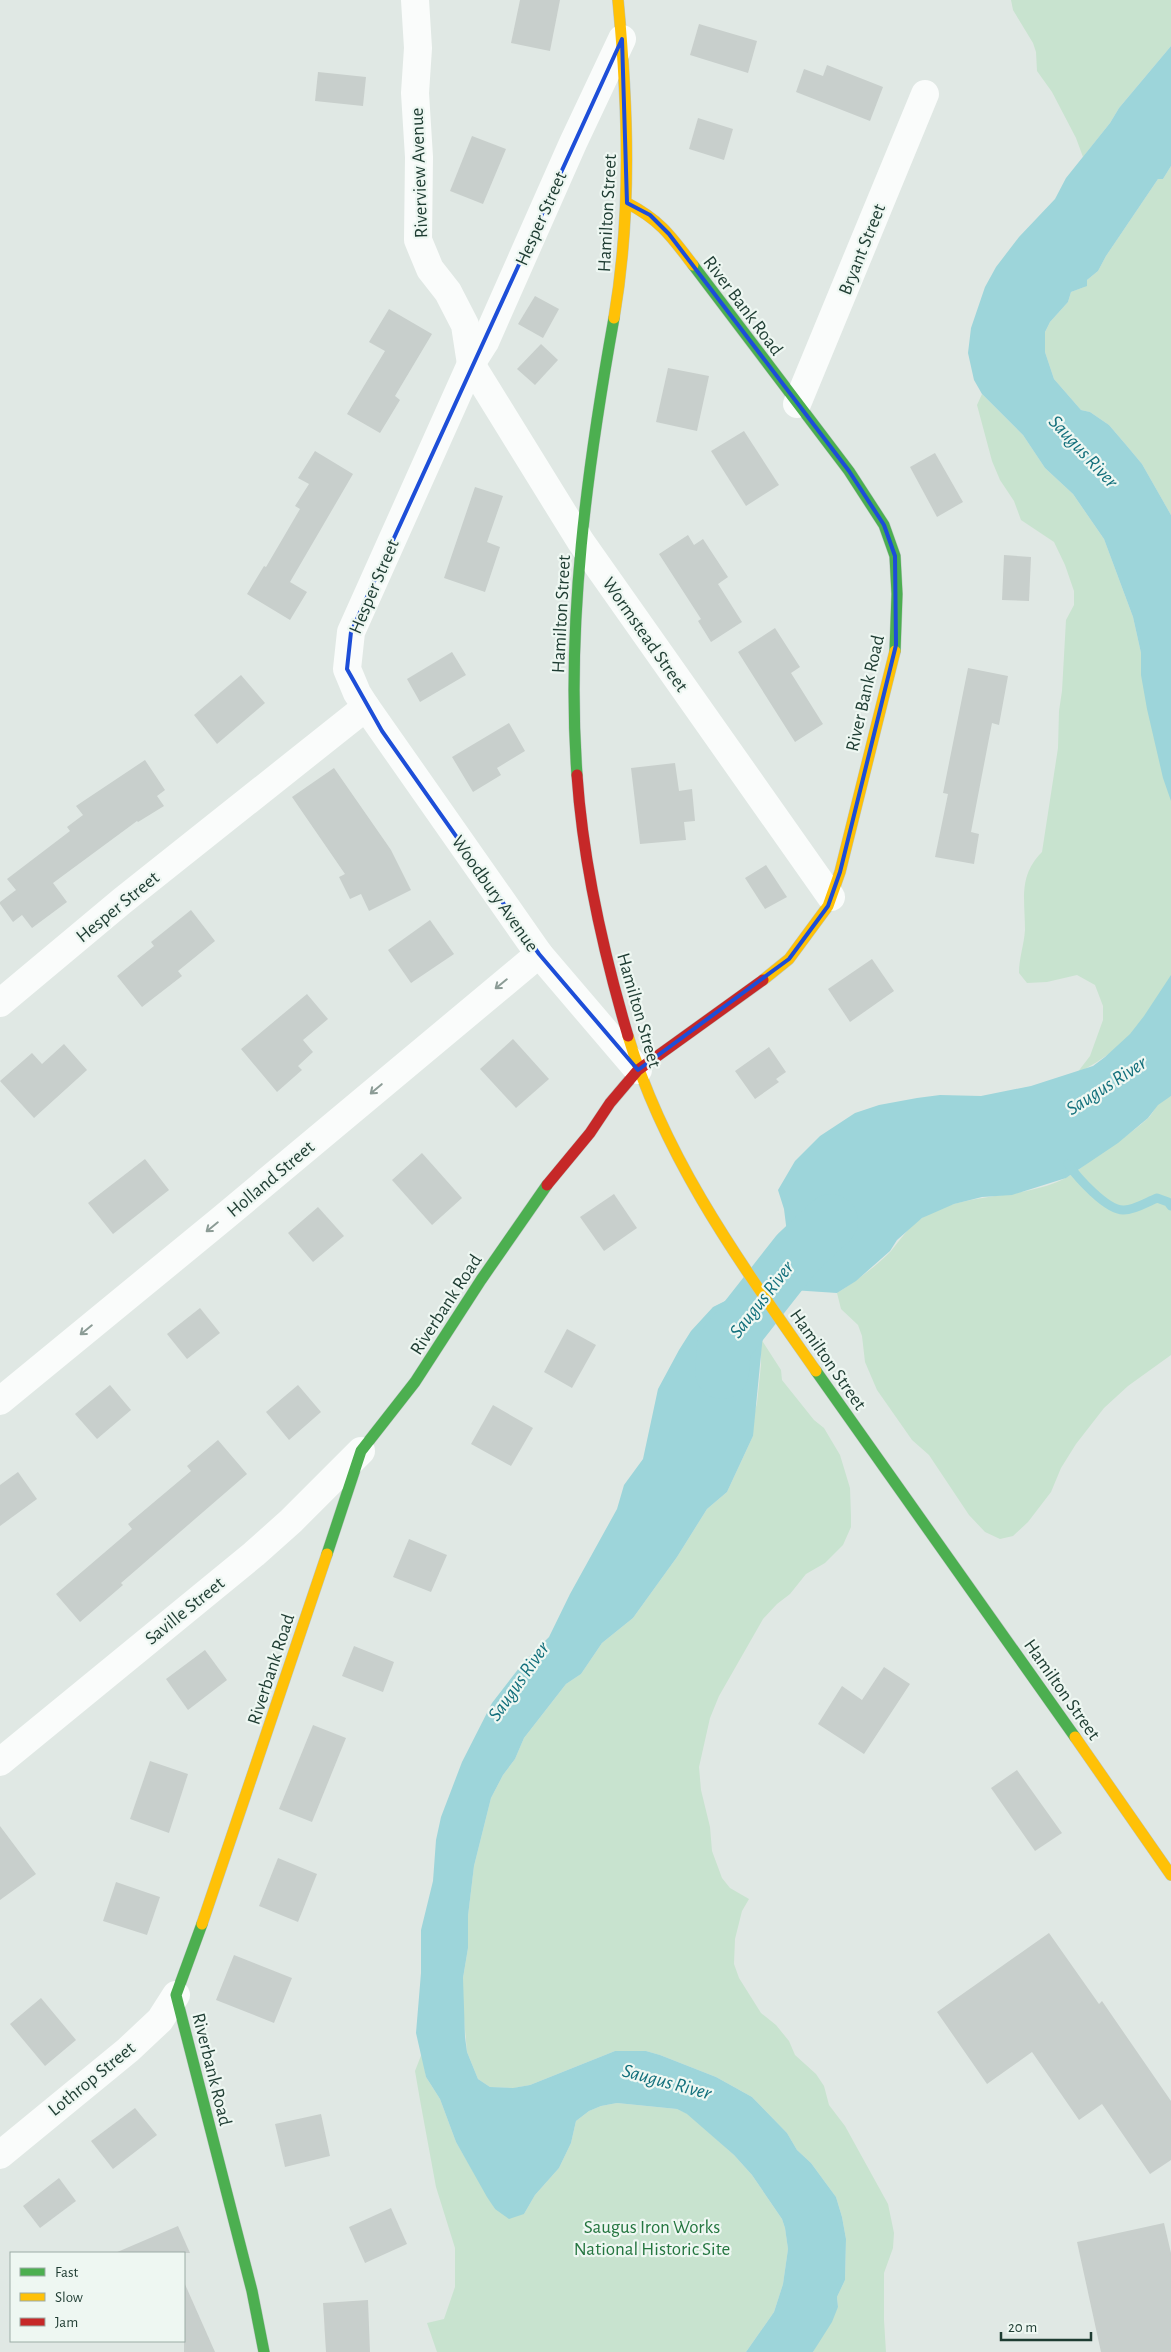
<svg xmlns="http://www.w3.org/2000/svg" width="1171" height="2352" font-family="'Alegreya Sans',sans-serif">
<rect width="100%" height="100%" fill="#e0e8e4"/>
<g fill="#c8e3cf">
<polygon points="1011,0 1171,0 1171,46 1119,108 1110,123 1083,157 1076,138 1052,92 1037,71 1036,52 1033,43 1013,10"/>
<polygon points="1171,166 1171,515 1142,464 1127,446 1109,425 1090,412 1081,410 1054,379 1045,352 1045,332 1050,322 1068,302 1071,292 1084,287 1087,280 1098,271 1106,256 1158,179 1163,179"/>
<path d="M982,394L1023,435L1045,468L1073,494L1104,539L1133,617L1141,653L1171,712V992C1151,1021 1110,1058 1077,1073L1090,1056L1103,1020V1006L1095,985L1077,975L1047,982L1027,983L1019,973C1019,958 1024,945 1025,930C1025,900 1018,876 1042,852L1058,748L1059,711L1062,691L1066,620L1074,605V591L1065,565L1054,542L1021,520L1014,501L1000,480L992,461L977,405Z"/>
<path d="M1171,1096V1355L1128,1386L1104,1408L1076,1444L1061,1468L1051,1492L1028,1522L1013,1536L1000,1539L985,1532L969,1515L929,1455L912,1440L877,1390L865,1362L862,1336L858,1325L841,1309L837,1293C853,1283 878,1265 891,1251C901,1239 908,1227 922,1218C963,1192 1013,1200 1057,1182C1074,1175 1086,1163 1101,1153C1117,1142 1133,1132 1147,1119C1152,1115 1154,1109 1158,1104C1162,1101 1167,1098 1171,1096Z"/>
<polygon points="761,1339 781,1370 782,1380 814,1420 824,1428 840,1455 850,1488 851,1516 851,1527 843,1545 825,1563 806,1574 790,1594 777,1604 763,1619 719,1696 710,1718 699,1767 701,1790 710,1827 712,1851 722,1878 730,1888 749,1899 742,1911 735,1939 734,1964 739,1978 761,2013 776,2025 789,2041 795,2055 816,2074 824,2086 829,2105 845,2126 888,2204 894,2233 893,2248 884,2273 884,2320 886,2352 813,2352 838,2307 837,2297 845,2280 846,2239 842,2217 836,2197 811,2163 797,2150 787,2133 752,2097 716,2077 660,2055 646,2051 615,2051 530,2085 514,2088 490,2087 478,2079 467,2052 463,2007 463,1978 468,1948 468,1916 474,1866 491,1798 503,1775 515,1759 524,1738 566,1684 581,1674 602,1643 633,1618 677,1557 707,1509 727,1492 753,1436 752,1423 757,1403 761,1365"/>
<polygon points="422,2053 426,2077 440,2099 456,2142 495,2209 524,2214 535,2195 559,2168 571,2143 576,2121 589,2111 601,2106 617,2103 677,2109 688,2114 734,2155 752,2175 782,2219 785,2228 788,2249 783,2284 774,2312 746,2352 437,2352 427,2323 444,2319 455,2287 455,2248 436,2187 420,2100 415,2071"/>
</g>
<g fill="#9dd5da">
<polygon points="1171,46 1171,166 1163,179 1158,179 1106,256 1098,271 1087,280 1087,286 1071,292 1068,302 1050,322 1045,332 1045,352 1054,379 1081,410 1090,412 1109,425 1127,446 1142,464 1171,515 1171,801 1163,778 1147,709 1141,675 1141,653 1133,617 1104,539 1073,494 1045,468 1023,435 982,394 974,380 968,353 971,328 985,287 996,267 1019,237 1055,199 1066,178 1110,123 1119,108"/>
<polygon points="1171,975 1171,1096 1158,1105 1148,1118 1118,1143 1066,1178 1012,1195 982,1197 954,1204 922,1218 897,1240 890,1251 856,1281 837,1293 792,1290 774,1267 788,1241 784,1209 778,1190 795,1161 820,1136 855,1113 879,1105 917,1098 940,1095 981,1096 1031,1086 1093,1066 1105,1057 1130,1034 1144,1016"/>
<polygon points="739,1298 753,1306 764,1324 753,1436 727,1492 707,1509 677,1557 633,1618 602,1643 581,1674 566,1684 524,1738 515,1759 503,1775 491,1798 474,1866 468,1916 468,1948 463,1978 465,2037 467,2052 478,2079 490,2087 513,2088 530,2085 615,2051 646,2051 660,2055 716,2077 752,2097 787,2133 797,2150 811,2163 836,2197 842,2217 846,2239 845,2280 837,2297 838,2307 832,2322 813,2352 746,2352 774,2312 783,2284 788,2249 785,2228 782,2219 752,2175 734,2155 687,2114 677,2109 617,2103 601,2106 589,2111 576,2121 571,2143 559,2168 535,2195 524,2214 509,2219 495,2209 487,2197 456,2142 440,2099 426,2077 416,2033 421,1973 421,1930 433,1881 436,1840 441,1817 462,1762 492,1703 523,1663 549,1637 570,1594 617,1509 624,1485 643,1459 658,1389 679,1350 691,1331 713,1307 725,1301"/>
</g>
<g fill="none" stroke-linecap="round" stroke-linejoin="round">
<path stroke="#9dd5da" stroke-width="9" d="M1068,1164C1077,1177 1107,1211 1124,1210C1135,1210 1147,1202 1157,1198L1168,1202L1171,1206"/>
<polyline stroke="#9dd5da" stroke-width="54" points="722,1372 724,1346 797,1253 831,1221"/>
</g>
<g fill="#c8cfcc">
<polygon points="520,0 560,0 550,51 511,43"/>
<polygon points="699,24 757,41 748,73 690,55"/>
<polygon points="827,65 883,87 870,121 796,92 804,69 823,76"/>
<polygon points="318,72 366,77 363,106 315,101"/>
<polygon points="698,118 733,129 724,160 689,149"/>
<polygon points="472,136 506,149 483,204 450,191"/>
<polygon points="535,296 559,309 543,338 518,324"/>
<polygon points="389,309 432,334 395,396 400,400 380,433 347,414 385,351 369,342"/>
<polygon points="541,344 558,360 535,385 517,369"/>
<polygon points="668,368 709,376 697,431 656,422"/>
<polygon points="744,431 779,485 746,506 711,451"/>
<polygon points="315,451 353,474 290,582 307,592 290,620 247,594 264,566 266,567 300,509 295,506 309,484 298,478"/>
<polygon points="935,453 963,502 937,517 910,467"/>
<polygon points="475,487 503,496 487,542 500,547 485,592 444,578"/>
<polygon points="688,535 694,545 703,539 728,577 718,584 742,622 711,642 698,621 701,619 659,554"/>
<polygon points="1004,555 1031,557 1029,601 1002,600"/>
<polygon points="775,628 800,667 791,673 823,724 795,742 738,652"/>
<polygon points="452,652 466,675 420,702 407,679"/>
<polygon points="968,668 1008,676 999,725 992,723 971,832 979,834 974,864 935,857 948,794 943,793"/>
<polygon points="241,675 265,703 217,744 194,715"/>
<polygon points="509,723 525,751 497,768 501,775 473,792 452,757"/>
<polygon points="145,760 165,790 157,796 164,806 138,822 137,821 53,883 67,902 32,928 22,915 13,922 0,904 0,902 16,890 7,879 70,831 67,827 83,815 76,806"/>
<polygon points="675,763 679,791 692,789 695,821 684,822 686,840 640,844 631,768"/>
<polygon points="334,768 391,850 411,890 369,911 361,894 350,899 339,877 345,874 292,797"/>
<polygon points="766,865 787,897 765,909 745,878"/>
<polygon points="191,910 215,941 178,971 182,976 142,1007 117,976 154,946 151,942"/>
<polygon points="430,920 454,954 411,983 388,950"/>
<polygon points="872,959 894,991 850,1022 828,989"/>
<polygon points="307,994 328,1019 303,1040 313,1052 298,1066 302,1070 277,1092 241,1049"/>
<polygon points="513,1039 549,1079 516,1108 480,1069"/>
<polygon points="64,1044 87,1070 34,1118 0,1081 32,1053 42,1064"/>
<polygon points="769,1047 786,1072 776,1079 779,1082 755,1099 735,1071"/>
<polygon points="422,1153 462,1198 432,1225 392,1180"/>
<polygon points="145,1159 169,1190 113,1234 88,1203"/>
<polygon points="614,1194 637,1228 604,1251 580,1217"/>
<polygon points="318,1207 344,1236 313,1262 288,1233"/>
<polygon points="200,1308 220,1333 187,1359 167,1334"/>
<polygon points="567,1329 596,1345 572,1388 544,1372"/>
<polygon points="110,1385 131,1410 97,1439 75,1414"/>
<polygon points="298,1385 321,1412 289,1440 266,1412"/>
<polygon points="493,1405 533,1428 511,1466 471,1444"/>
<polygon points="218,1440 247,1474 121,1583 123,1585 80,1622 56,1594 132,1529 128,1524 191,1471 187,1466"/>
<polygon points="18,1472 37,1499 0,1526 0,1485"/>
<polygon points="409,1539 447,1555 431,1592 393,1577"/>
<polygon points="354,1646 394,1662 383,1692 342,1676"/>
<polygon points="205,1650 227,1680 188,1710 166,1679"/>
<polygon points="884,1667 910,1684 864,1754 818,1724 842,1686 862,1700"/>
<polygon points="313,1725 346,1738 312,1822 279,1809"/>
<polygon points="150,1761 188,1774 169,1833 130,1819"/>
<polygon points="1017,1770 1062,1833 1035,1851 991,1788"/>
<polygon points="0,1826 36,1874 0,1900"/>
<polygon points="278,1858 317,1874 298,1922 259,1906"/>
<polygon points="116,1882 160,1897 147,1935 103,1921"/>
<polygon points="1049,1933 1099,2004 1102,2001 1171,2101 1171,2160 1150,2174 1102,2104 1079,2120 1032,2052 987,2084 937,2012"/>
<polygon points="234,1955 292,1978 274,2023 216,2000"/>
<polygon points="41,1998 76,2040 45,2066 10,2024"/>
<polygon points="135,2108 157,2135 113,2169 91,2141"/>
<polygon points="321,2114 330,2156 285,2167 275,2124"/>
<polygon points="59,2178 76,2201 40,2228 23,2206"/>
<polygon points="391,2208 407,2244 365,2263 349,2227"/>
<polygon points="1164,2223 1171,2253 1171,2352 1101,2352 1077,2242"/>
<polygon points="178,2226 190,2253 115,2253"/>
<polygon points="184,2282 215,2352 184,2352"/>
<polygon points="368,2300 370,2352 326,2352 323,2303"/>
</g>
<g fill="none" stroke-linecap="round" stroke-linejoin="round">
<defs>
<g id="fast">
<polyline points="693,265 849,471 884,525 895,556 897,594 895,651"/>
<path d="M577,775C566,622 587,468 614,318"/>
<polyline points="816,1371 1075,1737"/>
<polyline points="327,1554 361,1451 415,1382 481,1280 547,1185"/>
<polyline points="202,1924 176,1995 252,2291 264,2352"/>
</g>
<g id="slow">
<path d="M627,203C660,220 671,236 693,265"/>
<path d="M614,318C632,212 628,107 618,0"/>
<polyline points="763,980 789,959 828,906 840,872 895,651"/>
<path d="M628,1036C666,1162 742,1265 816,1371"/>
<polyline points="1075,1737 1171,1875"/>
<polyline points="202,1924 327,1554"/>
</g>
<g id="jam">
<path d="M577,775C583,863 603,951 628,1036"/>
<polyline points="547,1185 590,1133 610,1103 638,1070 763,980"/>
</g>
</defs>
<use href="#fast" stroke="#bac5c0" stroke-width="12"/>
<use href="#slow" stroke="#bac5c0" stroke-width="12"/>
<use href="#jam" stroke="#bac5c0" stroke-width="12"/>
<g stroke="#fafcfb" stroke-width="28">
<polyline points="415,0 418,48 415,93 419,157 418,240 430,269 448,292 465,325 471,364 581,542 831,897"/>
<polyline points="797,404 925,94"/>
<polyline points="366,707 539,954 638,1070"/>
<polyline points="0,1003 122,901 366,707 357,693 347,669 351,632 471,364 485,342 573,143 622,39"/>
<polyline points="0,1401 223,1218 539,954"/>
<polyline points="0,1762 254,1554 291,1521 361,1451"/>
<polyline points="0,2155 128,2050 160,2020 176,1995"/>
</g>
<use href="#fast" stroke="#4caf50" stroke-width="11"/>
<use href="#slow" stroke="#ffc107" stroke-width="11"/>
<use href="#jam" stroke="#c62828" stroke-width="11"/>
</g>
<defs><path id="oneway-shaft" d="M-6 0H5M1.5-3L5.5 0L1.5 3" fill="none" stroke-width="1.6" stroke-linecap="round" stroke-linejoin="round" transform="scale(1.25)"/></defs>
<g stroke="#8c9c96">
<use href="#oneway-shaft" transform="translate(501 984) rotate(141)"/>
<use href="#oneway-shaft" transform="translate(376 1089) rotate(140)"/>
<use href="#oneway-shaft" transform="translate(212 1227) rotate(141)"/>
<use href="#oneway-shaft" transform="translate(86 1330) rotate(141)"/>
</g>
<path fill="none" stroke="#1d4ed8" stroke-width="4" stroke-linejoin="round" d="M622,39L627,203L650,215L669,234L849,471L884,525L895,556L896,645L840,872L828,906L789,959L638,1070L539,954L382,731L347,669L351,632Z"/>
<g text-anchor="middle" stroke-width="4.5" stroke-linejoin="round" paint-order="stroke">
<g font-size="19" fill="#1e3c32" stroke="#eef7f2">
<text transform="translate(418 173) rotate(-92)" y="7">Riverview Avenue</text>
<text transform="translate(606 213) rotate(-87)" y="7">Hamilton Street</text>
<text transform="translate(540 218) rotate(-66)" y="7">Hesper Street</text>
<text transform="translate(861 249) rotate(-68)" y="7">Bryant Street</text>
<text transform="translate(744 305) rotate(53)" y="7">River Bank Road</text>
<text transform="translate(373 586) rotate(-67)" y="7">Hesper Street</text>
<text transform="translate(560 614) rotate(-87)" y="7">Hamilton Street</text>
<text transform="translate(646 634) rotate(55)" y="7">Wormstead Street</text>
<text transform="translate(864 693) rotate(-77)" y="7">River Bank Road</text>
<text transform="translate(496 893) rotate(55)" y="7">Woodbury Avenue</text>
<text transform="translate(117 906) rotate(-39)" y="7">Hesper Street</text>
<text transform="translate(640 1010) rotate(74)" y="7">Hamilton Street</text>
<text transform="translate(270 1178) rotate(-40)" y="7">Holland Street</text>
<text transform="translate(445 1304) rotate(-57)" y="7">Riverbank Road</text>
<text transform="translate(829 1359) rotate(55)" y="7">Hamilton Street</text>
<text transform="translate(184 1610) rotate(-39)" y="7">Saville Street</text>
<text transform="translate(270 1669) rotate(-72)" y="7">Riverbank Road</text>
<text transform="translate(1063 1689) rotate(55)" y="7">Hamilton Street</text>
<text transform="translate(213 2069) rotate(76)" y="7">Riverbank Road</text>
<text transform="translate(91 2078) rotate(-39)" y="7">Lothrop Street</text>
</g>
<g font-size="19" fill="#257640" stroke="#eef7f2">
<text x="652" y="2233">Saugus Iron Works<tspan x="652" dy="22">National Historic Site</tspan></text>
</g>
<g font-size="20" font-style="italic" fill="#13707c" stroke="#eef7f2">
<text transform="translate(1084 451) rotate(47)" y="7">Saugus River</text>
<text transform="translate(1106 1085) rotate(-33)" y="7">Saugus River</text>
<text transform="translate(761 1299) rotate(-52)" y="7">Saugus River</text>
<text transform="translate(518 1681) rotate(-55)" y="7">Saugus River</text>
<text transform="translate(667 2081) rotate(15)" y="7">Saugus River</text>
</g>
</g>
<rect x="10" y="2252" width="175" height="90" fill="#eef7f2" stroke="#9baca5"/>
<rect x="20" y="2268" width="25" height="8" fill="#4caf50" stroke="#9baca5"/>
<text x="55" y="2277" font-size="15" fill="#1e3c32">Fast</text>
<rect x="20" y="2293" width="25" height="8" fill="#ffc107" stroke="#9baca5"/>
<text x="55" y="2302" font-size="15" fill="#1e3c32">Slow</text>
<rect x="20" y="2318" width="25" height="8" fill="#c62828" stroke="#9baca5"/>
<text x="55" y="2327" font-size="15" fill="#1e3c32">Jam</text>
<path d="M1001 2332v8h90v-8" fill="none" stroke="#1e3c32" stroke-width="2.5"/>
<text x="1008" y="2332" font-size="15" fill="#1e3c32" stroke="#eef7f2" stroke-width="4" paint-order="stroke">20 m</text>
</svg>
